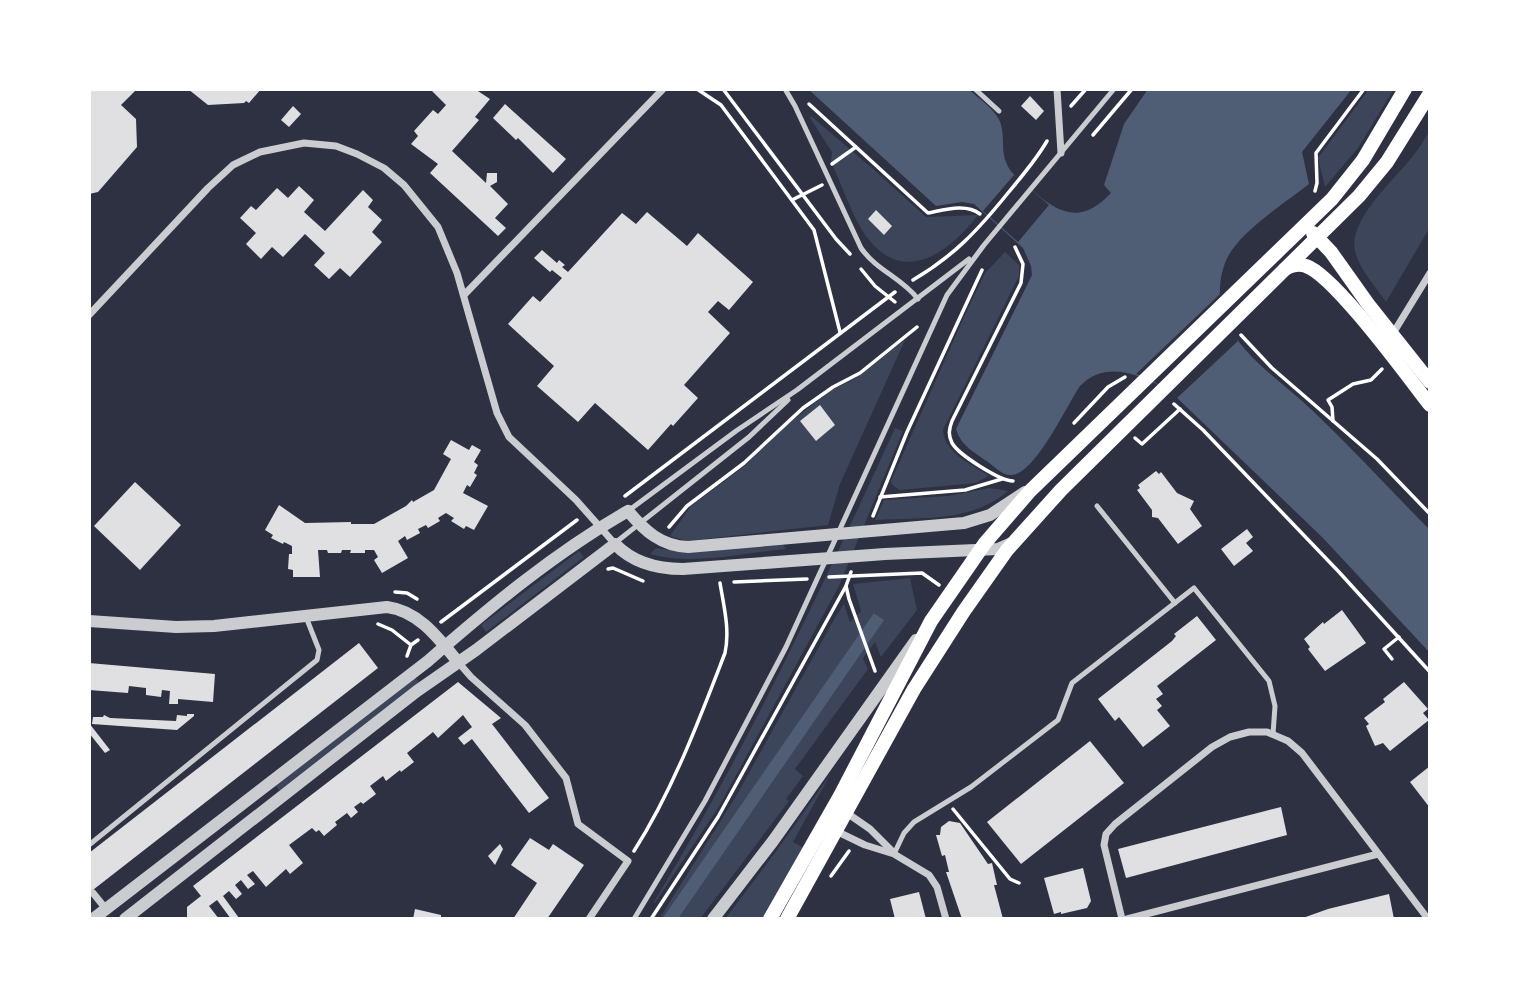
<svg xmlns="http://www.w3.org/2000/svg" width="1519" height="1008" font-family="Manrope,sans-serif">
<rect width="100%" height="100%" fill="#2d3142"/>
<g fill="#3c4559">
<polygon points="1369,89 1394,89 1358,148 1325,187 1318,158"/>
<path d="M811,116L873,169L926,217L978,215C952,249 907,286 870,241C856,226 841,183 831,162L832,152L810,118Z"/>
<path d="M1430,130V227L1386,302C1376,287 1359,269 1355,251C1348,220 1394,180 1412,157C1419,149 1424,139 1430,130Z"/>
<path d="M1005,252L1019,265V276L943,430C944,453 972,464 989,476L976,483L900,490L892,485L891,481L964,317L985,273Z"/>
<polygon points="905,340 840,484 828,525 687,541 670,536 691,506 743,467 789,423 830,391 854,379"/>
<path d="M895,428L903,431L839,586L720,805L655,903L654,902C746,750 821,590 895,428Z"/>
<path d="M989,488L1008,491C971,523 922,517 875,520L884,500L948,496Z"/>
<path d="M783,544L786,549C744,553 690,566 650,554L656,548L679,551Z"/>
<polygon points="579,551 584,557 486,632 481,625"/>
<polygon points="910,578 917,610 881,657 875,642 863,658 868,669 795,769 803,776 786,799 789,801 700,919 678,919 883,620 875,613 662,919 659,919 735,798 836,616 844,604 850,622 861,611 853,584"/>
<polygon points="415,677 420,683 280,791 275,785"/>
<polygon points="830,775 793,842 804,848 764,919 725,919 777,850"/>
</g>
<g fill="#4f5d75">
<path d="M808,89H968C977,97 989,105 996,115C1007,128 1000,147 1006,162C1010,174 1022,182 1032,190C1060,215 1082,224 1111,193L1104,185L1124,124L1148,89H1352L1302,152L1309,184C1284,204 1236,233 1225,263C1218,281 1218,304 1226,321C1244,359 1284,383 1314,412C1354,450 1391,491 1430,530V653L1323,538L1172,393C1145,376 1107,358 1080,386C1067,405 1036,473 1012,475C1003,476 995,467 988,462C974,452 961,446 956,429L1032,275L1031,266L1023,248L974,204L962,202L936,206Z"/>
<polygon points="874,613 884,620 678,919 662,919"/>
</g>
<g fill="#2d3142">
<polygon points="1014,175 1049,205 1018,242 983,211"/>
<polygon points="1220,294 1225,319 1238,341 1177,398 1153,381 1136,374"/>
</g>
<g fill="#e0e0e3">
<polygon points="89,89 137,89 121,105 136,119 137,147 98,192 89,194"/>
<polygon points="188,89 261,89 249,103 246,101 244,103 208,105"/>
<polygon points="430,89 475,89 490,99 475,117 479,120 452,151 486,183 487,173 497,173 497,182 490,186 508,204 495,218 506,228 498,236 430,173 438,164 411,144 418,136 414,131 433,110 438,114 446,105"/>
<polygon points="1030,96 1044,111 1036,120 1021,106"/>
<polygon points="505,104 566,159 553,173 518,138 516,140 493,118"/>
<polygon points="293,106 301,114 289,127 281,120"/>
<polygon points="299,186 314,200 304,212 325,231 363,190 373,200 368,207 382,220 372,232 382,242 350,277 340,268 329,279 314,265 325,253 305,234 283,257 272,247 261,259 246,244 256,233 240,218 251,206 256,210 277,188 288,198"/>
<polygon points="876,210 892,226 884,235 868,219"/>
<polygon points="647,212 687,246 698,233 753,282 729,310 718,301 708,312 730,333 684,385 698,398 673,426 671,424 648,450 595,403 578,422 537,386 554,366 508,324 533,296 540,302 562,278 552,270 550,272 534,258 542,250 557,263 559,260 565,265 562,267 568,272 622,213 636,224"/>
<polygon points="820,405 835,425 816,441 800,421"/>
<polygon points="451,440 469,450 472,445 481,450 474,462 478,465 474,473 477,475 470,487 467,485 463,493 488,506 474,530 466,526 464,529 451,521 454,518 446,513 438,518 440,521 428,528 426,525 418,529 420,533 407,540 405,536 398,541 408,558 382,573 374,560 378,557 374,550 365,550 365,553 350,553 351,550 342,550 341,553 328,553 327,550 318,550 320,577 293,577 293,570 288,569 289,554 292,554 292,546 284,542 283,544 271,538 273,535 265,530 279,505 305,523 351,522 351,524 374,524 406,506 412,500 413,502 434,490 451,459 443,454"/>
<polygon points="1156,471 1159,474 1161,472 1177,493 1194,501 1190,509 1202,526 1178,544 1158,518 1152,517 1152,510 1137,490 1140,488 1138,485"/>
<polygon points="135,482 181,525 140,570 94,526"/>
<polygon points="1247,529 1253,537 1246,543 1253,551 1234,566 1221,549"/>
<polygon points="1342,610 1366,643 1325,671 1308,649 1310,647 1304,639 1323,622 1324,624"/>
<polygon points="1197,616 1216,640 1157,686 1163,694 1156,699 1162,706 1157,710 1170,726 1143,747 1119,717 1115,721 1098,699 1172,641 1176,636 1174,634"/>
<polygon points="359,643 378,668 89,893 89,853"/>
<polygon points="89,663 215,674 213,702 178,699 178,704 169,704 170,691 162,690 161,697 146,695 146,688 129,686 128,693 89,690"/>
<polygon points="458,682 501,718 492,724 549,798 529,813 472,739 464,745 458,738 472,727 463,715 438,738 433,732 407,753 414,762 401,772 400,770 386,781 383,776 370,786 376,794 363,804 361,802 354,807 358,812 351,818 347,813 335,822 337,825 324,836 319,830 316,832 312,828 289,845 303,863 290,874 286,869 266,887 253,871 247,875 255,884 248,889 241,880 235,885 242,894 236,899 229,891 223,896 239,918 231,919 217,900 209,906 219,919 187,919 187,907 201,896 193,886"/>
<polygon points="1404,682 1428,709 1423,713 1429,720 1390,751 1383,743 1375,746 1366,726 1369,724 1364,718 1385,702 1383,699"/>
<polygon points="187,714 194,714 194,716 177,730 92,724 93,717 103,717 104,715 110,718 176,721 177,715 187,716"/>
<polygon points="89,723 110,750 105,753 89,733"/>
<polygon points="1090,741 1124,783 1021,864 987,822"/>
<polygon points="1430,766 1430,808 1410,782"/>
<polygon points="1281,807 1287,835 1126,878 1118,849"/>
<polygon points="949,821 960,823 988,864 992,863 997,885 994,885 1003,919 962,919 946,872 949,872 945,855 942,856 936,835 940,835 941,827"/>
<polygon points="530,838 549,850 553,844 584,865 547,919 513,919 537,883 511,865"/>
<polygon points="500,844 503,849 495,865 488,856"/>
<polygon points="1083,868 1091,901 1087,908 1061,914 1061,912 1054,914 1044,878"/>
<polygon points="919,892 926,919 895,919 890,899"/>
<polygon points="1389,894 1394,919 1300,919 1328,909"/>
<polygon points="415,909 441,915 441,919 413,919"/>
</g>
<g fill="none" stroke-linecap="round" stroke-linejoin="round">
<g stroke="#fff" stroke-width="3.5">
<polyline points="697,89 721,105 814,230 840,332"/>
<polyline points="723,89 836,239 850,254"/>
<path d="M809,104L928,213C944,210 966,203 980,214"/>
<polyline points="1071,106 1086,89"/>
<polyline points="1093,135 1132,89"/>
<polyline points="832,164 856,147"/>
<polyline points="1315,191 1317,183 1316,153 1364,89"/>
<polyline points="792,200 822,185"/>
<polyline points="861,269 875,286 895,302"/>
<path d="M913,280C954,256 978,230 1008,193C1022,176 1036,160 1047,141"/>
<polyline points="1241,335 1272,368 1377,459 1430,514"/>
<polyline points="1174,404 1203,430 1339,572 1430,672"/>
<polyline points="1333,421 1332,407 1328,400 1353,384 1371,380 1382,369"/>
<polyline points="1074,423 1108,387 1125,377"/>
<polyline points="1135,438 1142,444 1180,409"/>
<path d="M1013,481C1000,481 959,455 952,443C948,435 949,429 952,421L1021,283L1023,264L1015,247"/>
<polyline points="625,496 895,292"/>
<polyline points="880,497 965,490 1002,479"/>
<polyline points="873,516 907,432 982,270"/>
<polyline points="669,527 687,506 744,463 803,408 833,387 860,373 917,327"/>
<polyline points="608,569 613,568 643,581"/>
<polyline points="829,577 922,573 939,585"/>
<polyline points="734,582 807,579"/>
<polyline points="846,586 849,599 875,671"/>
<polyline points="395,592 407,593 417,599"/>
<polyline points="441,622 577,520"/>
<polyline points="378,624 392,630 411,645"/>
<polyline points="407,656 411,645 418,640"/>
<polyline points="1392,659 1384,649 1399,637"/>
<polyline points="953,809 1010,879 1019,883"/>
<path d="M634,851C673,790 699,720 725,653C730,630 724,607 720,583"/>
<polyline points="831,876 849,851"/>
<polyline points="651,919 718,817 846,586 851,572"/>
</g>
<g stroke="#caccd0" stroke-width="5">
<path d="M785,89L795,106L861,248C876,270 902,278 918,299"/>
<polyline points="975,89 999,111"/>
<polyline points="1097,506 1175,603"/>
<polyline points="628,511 736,431 797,390 969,259"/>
<polyline points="615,543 749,437 788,400"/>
<polyline points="89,845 317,660 319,650 306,617"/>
<polyline points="894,854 904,833 914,822 971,787 1058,720 1072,683 1194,588 1269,681 1275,706 1273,734"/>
<polyline points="634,919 705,801 786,647 947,295 984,245 1114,89"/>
</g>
<g stroke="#caccd0" stroke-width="7">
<polyline points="1057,89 1061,153"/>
<polyline points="464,295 663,89"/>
<polyline points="89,315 208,188 233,165 260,152 304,143 336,146 357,154 384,168 404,185 438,227 457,273 497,413 509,437 576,500 615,544"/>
<polyline points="1392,335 1430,273"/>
<polyline points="458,662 471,677 525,725 566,778 578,824 628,861 589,919"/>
<polyline points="844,811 870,829 894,853"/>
<polyline points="836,831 865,845 894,854 929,875 937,887 946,919"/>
<polyline points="93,893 106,909"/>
<polyline points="1122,919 1104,845 1106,834 1115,824 1212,747 1230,737 1249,732 1267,732 1288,741 1302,753 1428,919"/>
<polyline points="1127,919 1378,854"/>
</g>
<g stroke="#caccd0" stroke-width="12">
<path d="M89,621L176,627L214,626L387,607C419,611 439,639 458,662"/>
<path d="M93,919L428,661C491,606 556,552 628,511C645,531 661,546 688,547L964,523L990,515L1025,492"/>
<path d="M125,919L417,691L476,650L615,544C633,563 657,569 683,569L885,554L998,549L1014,542"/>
<polyline points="713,919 773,841 916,640"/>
</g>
<g stroke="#fff" stroke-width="14">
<polyline points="1313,233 1331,252 1368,304 1430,382"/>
<path d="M1285,269C1292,265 1298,263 1306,266C1334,275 1408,377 1430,405"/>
<polyline points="770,919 840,796 931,621 985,543 1030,491 1332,199 1363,160 1405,89"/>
<polyline points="787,919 914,689 964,611 1007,550 1061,490 1359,196 1387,162 1430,93"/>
</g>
</g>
<rect width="1519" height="1008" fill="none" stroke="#ffffff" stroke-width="182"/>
</svg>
